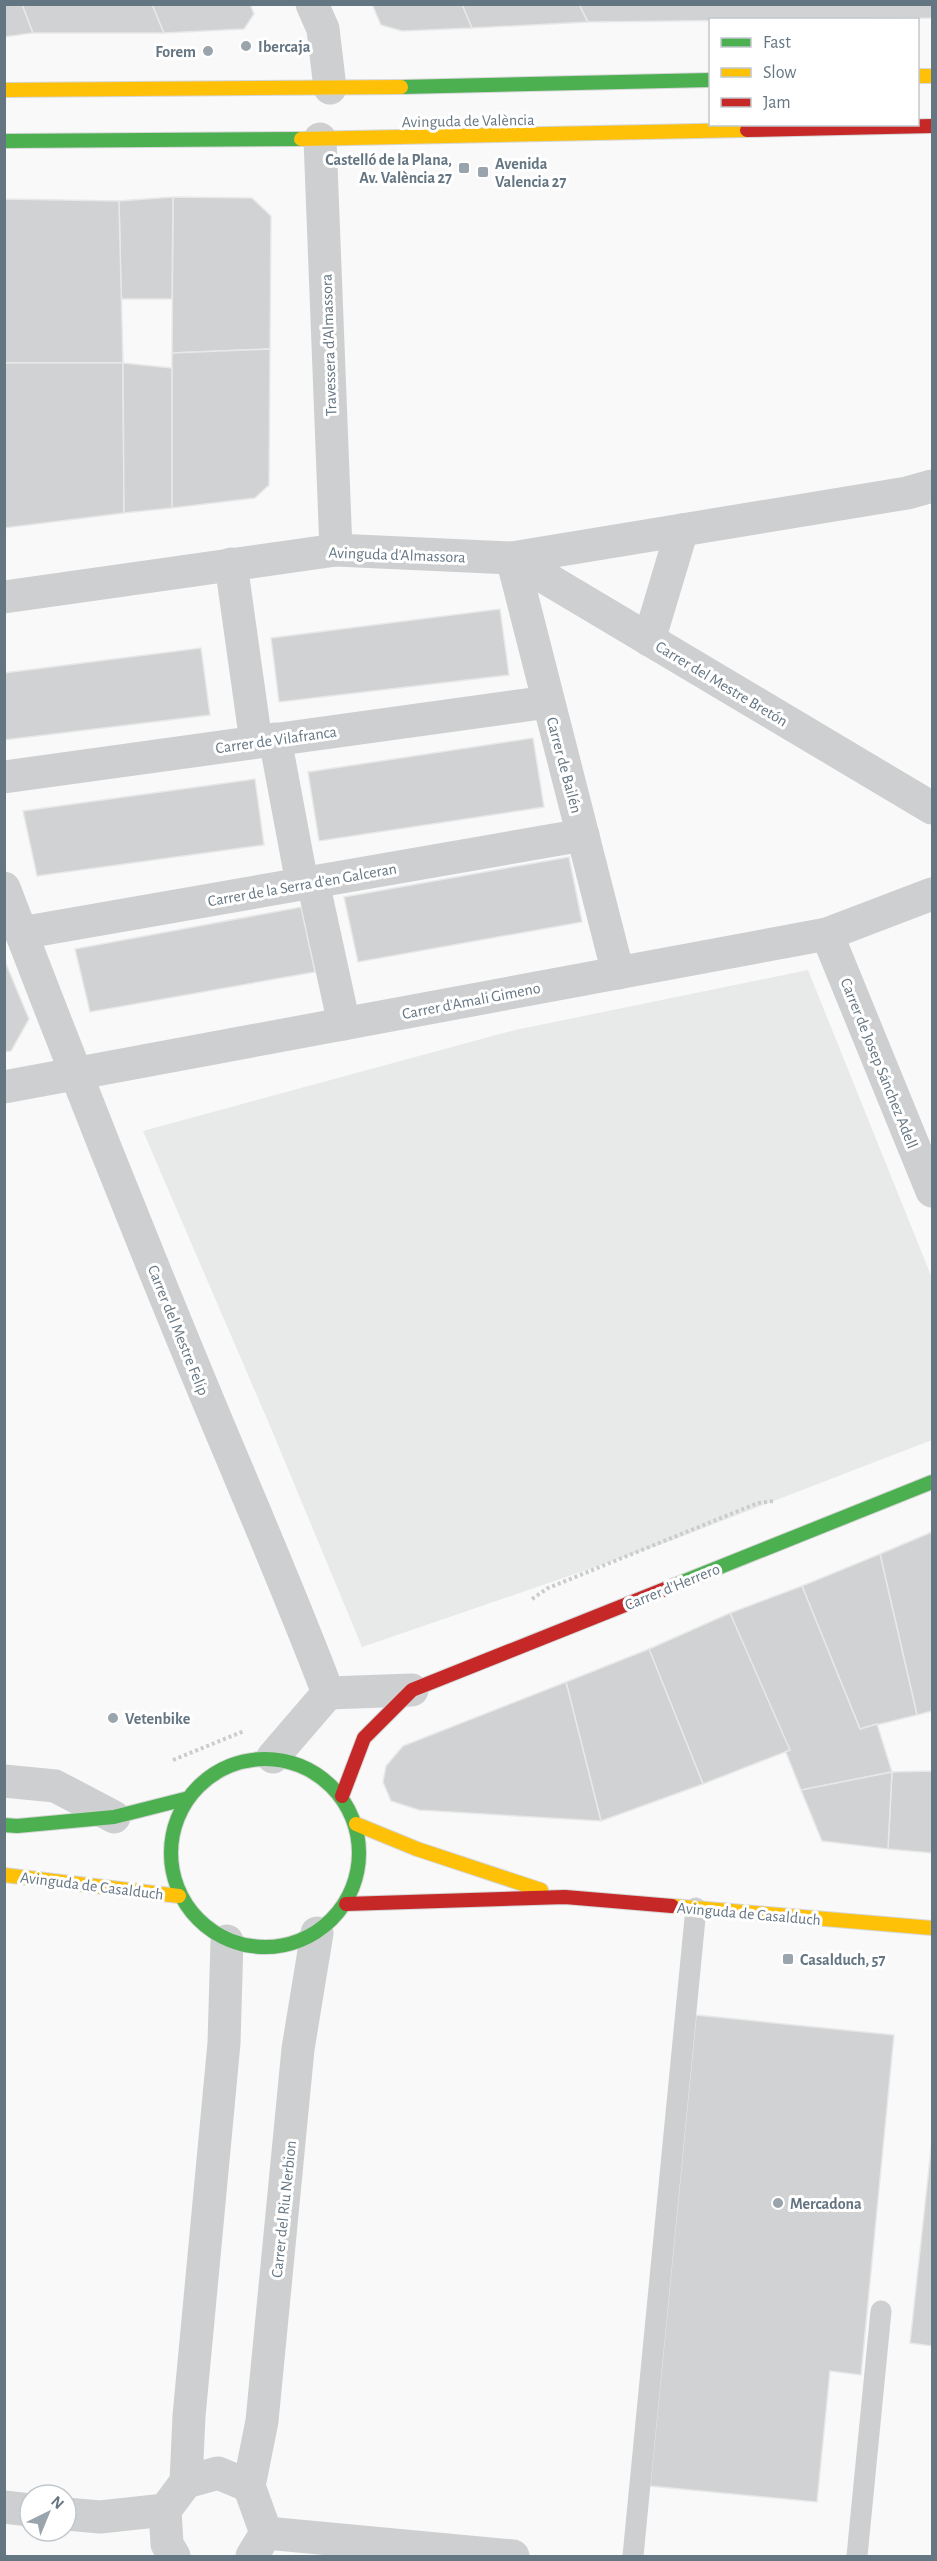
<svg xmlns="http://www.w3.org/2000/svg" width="937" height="2561" font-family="'Alegreya Sans',sans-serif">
<rect width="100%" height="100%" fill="#f9f9f9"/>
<polygon fill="#e8e9e9" points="808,970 932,1278 932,1440 665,1543 362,1647 273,1433 143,1131 515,1030"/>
<g fill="#d0d2d3" stroke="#e8e8e8" stroke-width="1.5">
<polygon points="4,4 22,4 33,33 4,37"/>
<polygon points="22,4 152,4 164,33 33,33"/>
<polygon points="152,4 250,4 254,14 244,29 164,33"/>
<polygon points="372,4 462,4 472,28 402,31 381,25"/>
<polygon points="462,4 579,4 588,22 472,28"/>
<polygon points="579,4 932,4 932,18 588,22"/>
<polygon points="173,197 252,198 271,216 270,349 172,353"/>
<polygon points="173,197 172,299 121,299 119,201"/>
<polygon points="4,199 119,201 123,363 4,363"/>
<polygon points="270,349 269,485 255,498 172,508 172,353"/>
<polygon points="4,363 123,363 124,513 4,528"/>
<polygon points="123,363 172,368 172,508 124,513"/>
<polygon points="500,609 509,675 279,702 271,638"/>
<polygon points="201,648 210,715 4,740 4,673"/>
<polygon points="533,738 544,807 319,841 308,772"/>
<polygon points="255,779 264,845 37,876 23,811"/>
<polygon points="569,857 582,922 358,962 344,897"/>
<polygon points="301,907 315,972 90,1012 75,949"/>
<polygon points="4,959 29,1019 11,1051 4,1052"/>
<polygon points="932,1532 932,1711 917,1715 880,1554"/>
<polygon points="880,1554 917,1715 860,1729 802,1586"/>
<polygon points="802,1586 860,1729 877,1724 892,1772 801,1790 730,1613"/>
<polygon points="730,1613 790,1750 703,1784 649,1649"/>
<polygon points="649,1649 703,1784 601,1821 566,1682"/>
<polygon points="566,1682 601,1821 419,1810 391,1801 383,1782 386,1766 403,1746"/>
<polygon points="932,1771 932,1853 888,1849 892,1772"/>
<polygon points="892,1772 888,1849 822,1841 801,1790"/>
<polygon points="696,2015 894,2035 861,2375 830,2371 817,2502 650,2486"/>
<polygon points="932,2140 932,2346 910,2343"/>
</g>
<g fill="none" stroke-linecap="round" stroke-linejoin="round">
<defs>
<g id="fast">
<polyline points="401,87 710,80"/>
<polyline points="4,141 301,139"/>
<polyline points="675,1585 932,1482"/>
<circle cx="265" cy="1853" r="94"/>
<polyline points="4,1825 17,1826 114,1817 185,1799"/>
</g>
<g id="slow">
<polyline points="918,76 932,76"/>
<polyline points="4,90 401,87"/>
<polyline points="301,139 747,130"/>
<polyline points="356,1824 417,1849 541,1890"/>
<polyline points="4,1875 179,1896"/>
<polyline points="672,1906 932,1928"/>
</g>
<g id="jam">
<polyline points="747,130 932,126"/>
<polyline points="342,1796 364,1738 412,1690 675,1585"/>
<polyline points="346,1904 565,1897 672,1906"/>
</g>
</defs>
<use href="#fast" stroke="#d5d6d7" stroke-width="16"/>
<use href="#slow" stroke="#d5d6d7" stroke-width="16"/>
<use href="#jam" stroke="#d5d6d7" stroke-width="16"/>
<g stroke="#cbcccd" stroke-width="4" stroke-dasharray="3 3" stroke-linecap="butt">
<polyline points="532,1599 548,1588 758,1503 774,1501"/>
<polyline points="173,1760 244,1731"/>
</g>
<g stroke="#cecfd0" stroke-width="21">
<polyline points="633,2556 696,1908"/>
<polyline points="857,2556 881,2311"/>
</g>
<g stroke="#cecfd0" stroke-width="33">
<polyline points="312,4 323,29 330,88"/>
<polyline points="320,139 336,550"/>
<polyline points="512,558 932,808"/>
<polyline points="512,558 618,973"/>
<polyline points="231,564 256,742"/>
<polyline points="4,597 336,550 512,558 907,493 932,486"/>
<polyline points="649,640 682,530"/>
<polyline points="275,739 302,883"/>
<polyline points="4,777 548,702"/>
<polyline points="313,882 344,1024"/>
<path d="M4,888C70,1061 138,1232 209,1403C249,1499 291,1595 328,1693"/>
<polyline points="21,933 583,835"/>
<polyline points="827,934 932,1191"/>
<polyline points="4,1087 827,934 932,894"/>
<polyline points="328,1693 412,1690"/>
<polyline points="273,1757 328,1693"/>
<polyline points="4,1781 55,1786 114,1817"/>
<polyline points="186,2482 189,2416 224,2043 227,1941"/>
<polyline points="249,2486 262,2421 298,2049 317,1933"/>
<polyline points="4,2507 30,2510"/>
<polyline points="66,2514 100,2517 165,2510"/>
<polyline points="266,2533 513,2556"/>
<polyline points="174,2556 167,2544 165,2510 186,2482 218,2473 249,2486 266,2533 252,2556"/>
</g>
<use href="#fast" stroke="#4caf50" stroke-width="14"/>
<use href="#slow" stroke="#ffc107" stroke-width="14"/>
<use href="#jam" stroke="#c62828" stroke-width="14"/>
</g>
<g fill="#99a4ac" stroke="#fff" stroke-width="2">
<circle cx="246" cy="46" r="6"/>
<circle cx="208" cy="51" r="6"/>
<rect x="458" y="162" width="12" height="12" rx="3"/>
<rect x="477" y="166" width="12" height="12" rx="3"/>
<circle cx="113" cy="1718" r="6"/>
<rect x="782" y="1953" width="12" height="12" rx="3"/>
<circle cx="778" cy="2203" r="6"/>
</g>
<g text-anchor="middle" stroke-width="6" stroke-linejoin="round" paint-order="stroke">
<g font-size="16" font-weight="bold" fill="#657683" stroke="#fff" text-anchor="start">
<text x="258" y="52">Ibercaja</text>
<text x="196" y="57" text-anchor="end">Forem</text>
<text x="452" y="165" text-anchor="end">Castelló de la Plana,<tspan x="452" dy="18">Av. València 27</tspan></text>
<text x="495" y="169">Avenida<tspan x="495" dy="18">Valencia 27</tspan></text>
<text x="125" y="1724">Vetenbike</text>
<text x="800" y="1965">Casalduch, 57</text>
<text x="790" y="2209">Mercadona</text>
</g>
<g font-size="16" fill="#657683" stroke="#fff">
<text transform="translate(468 120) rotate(-1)" y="6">Avinguda de València</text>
<text transform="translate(328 345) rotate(-92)" y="6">Travessera d'Almassora</text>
<text transform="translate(397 554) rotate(2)" y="6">Avinguda d'Almassora</text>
<text transform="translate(722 683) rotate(31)" y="6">Carrer del Mestre Bretón</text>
<text transform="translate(276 739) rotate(-8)" y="6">Carrer de Vilafranca</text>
<text transform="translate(565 765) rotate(75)" y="6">Carrer de Bailén</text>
<text transform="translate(302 884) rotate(-10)" y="6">Carrer de la Serra d'en Galceran</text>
<text transform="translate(471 1000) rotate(-11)" y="6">Carrer d'Amali Gimeno</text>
<text transform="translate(880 1063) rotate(68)" y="6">Carrer de Josep Sánchez Adell</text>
<text transform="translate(179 1330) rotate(68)" y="6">Carrer del Mestre Felip</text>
<text transform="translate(672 1586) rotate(-22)" y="6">Carrer d'Herrero</text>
<text transform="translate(92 1885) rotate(7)" y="6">Avinguda de Casalduch</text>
<text transform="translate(749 1913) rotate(5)" y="6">Avinguda de Casalduch</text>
<text transform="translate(283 2209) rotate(-84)" y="6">Carrer del Riu Nerbion</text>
</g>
</g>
<rect width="937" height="2561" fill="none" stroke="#657683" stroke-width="12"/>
<rect x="709" y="18" width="210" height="108" fill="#ffffff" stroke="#c1c8cd" stroke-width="1.5"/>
<rect x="721" y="38" width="30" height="9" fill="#4caf50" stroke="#c1c8cd" stroke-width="1.5"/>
<text x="763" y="48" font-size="18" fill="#657683">Fast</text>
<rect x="721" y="68" width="30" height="9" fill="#ffc107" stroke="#c1c8cd" stroke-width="1.5"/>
<text x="763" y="78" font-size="18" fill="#657683">Slow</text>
<rect x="721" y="98" width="30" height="9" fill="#c62828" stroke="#c1c8cd" stroke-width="1.5"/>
<text x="763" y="108" font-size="18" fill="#657683">Jam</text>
<g transform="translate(48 2513) rotate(43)"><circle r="28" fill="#ffffff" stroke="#c1c8cd" stroke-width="1.5"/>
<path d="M0-4.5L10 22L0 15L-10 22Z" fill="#99a4ac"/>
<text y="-9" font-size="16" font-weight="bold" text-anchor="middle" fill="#657683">N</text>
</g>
</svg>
